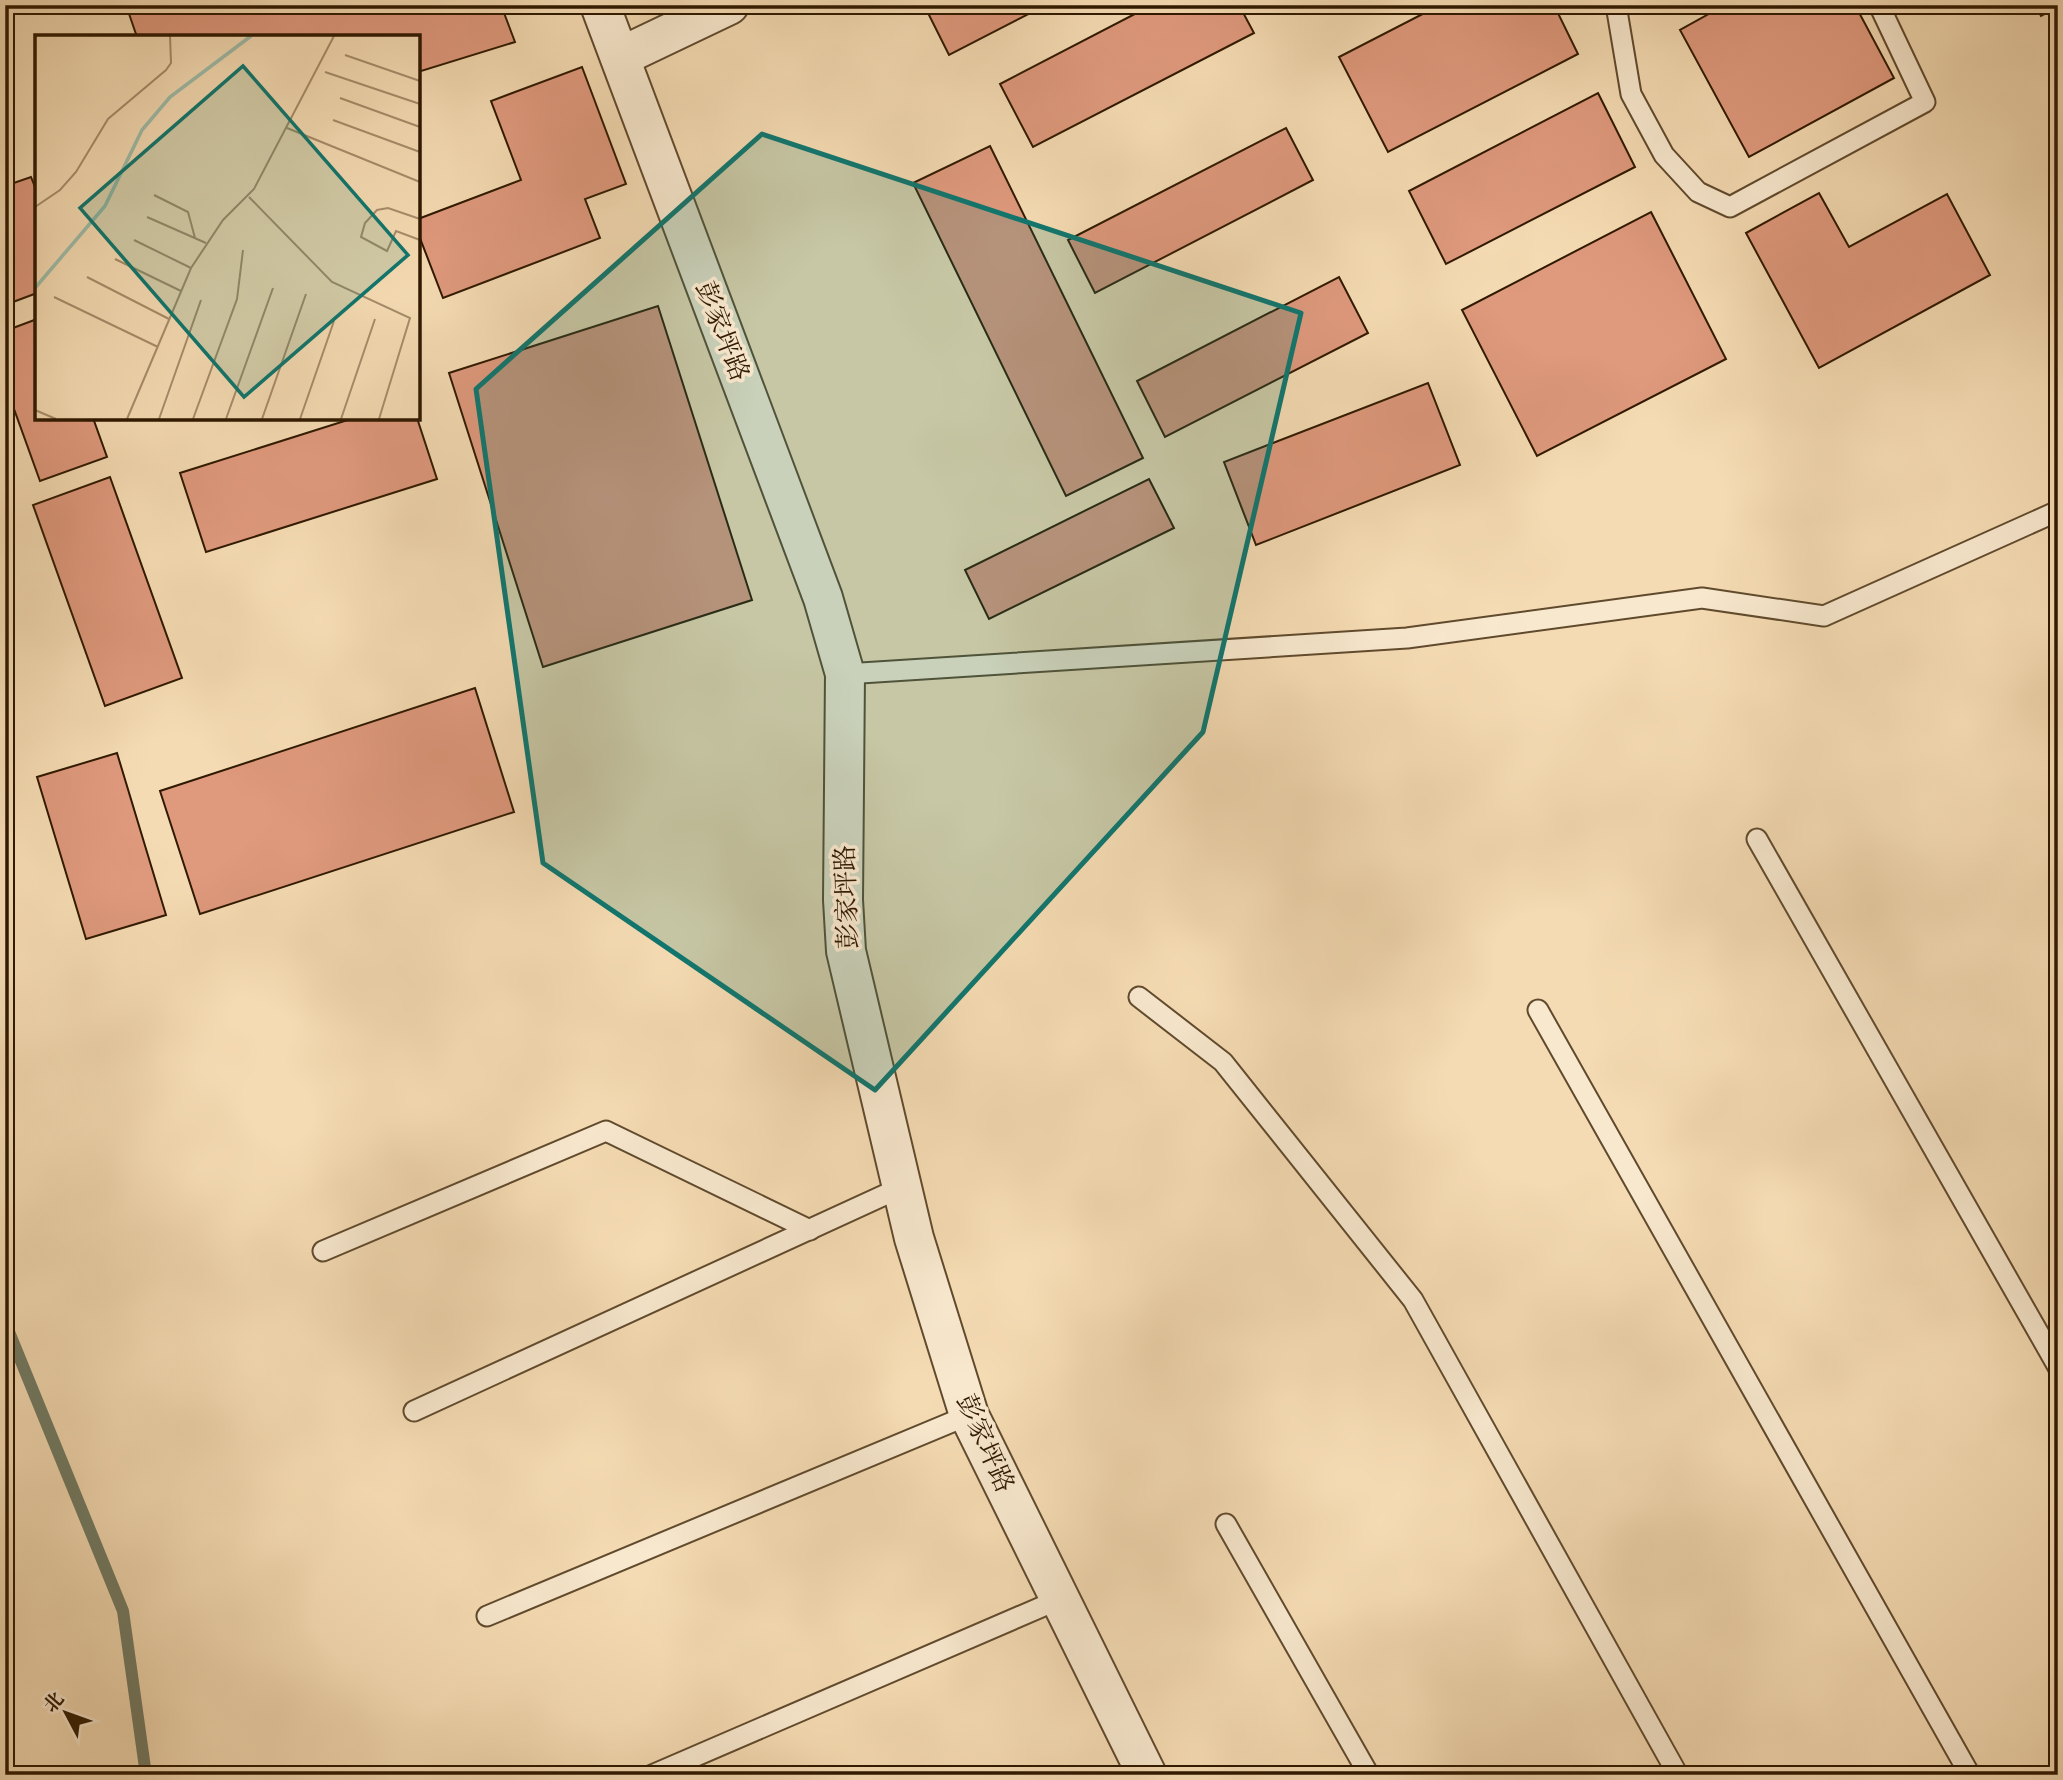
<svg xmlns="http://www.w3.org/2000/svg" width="2063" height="1780" font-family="'Libre Bodoni','Noto Serif SC',serif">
<rect width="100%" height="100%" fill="#f5dbb3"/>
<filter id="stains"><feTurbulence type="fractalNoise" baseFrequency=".00286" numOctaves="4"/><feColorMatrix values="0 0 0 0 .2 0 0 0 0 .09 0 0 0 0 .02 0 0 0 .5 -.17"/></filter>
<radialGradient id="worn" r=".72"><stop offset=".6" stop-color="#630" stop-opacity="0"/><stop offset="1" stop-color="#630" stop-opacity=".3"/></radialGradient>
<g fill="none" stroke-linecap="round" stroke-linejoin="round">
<polyline stroke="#717b65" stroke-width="12" points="5,1322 123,1611 146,1775"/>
</g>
<g fill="#df997d" stroke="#2f1900" stroke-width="2">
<polygon points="126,5 501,5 515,42 418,72 418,37 137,37"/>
<polygon points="924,5 1046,5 949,55"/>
<polygon points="1152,5 1239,5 1254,33 1033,147 1000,84"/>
<polygon points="1312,5 1331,5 1316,13"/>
<polygon points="1440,5 1554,5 1578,54 1388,152 1339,57"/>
<polygon points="1725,5 1855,5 1894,78 1749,157 1680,30"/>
<polygon points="2035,5 2058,5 2058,7 2041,16"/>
<polygon points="582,67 626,184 585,199 600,238 443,298 418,233 418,219 521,180 491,101"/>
<polygon points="1598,93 1635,167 1446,264 1409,191"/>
<polygon points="1286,128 1313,180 1095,293 1068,240"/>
<polygon points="990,146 1143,458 1066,496 913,183"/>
<polygon points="31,177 37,192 37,293 5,305 5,186"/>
<polygon points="1819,193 1849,247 1947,194 1990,275 1819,368 1746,233"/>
<polygon points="1651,212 1726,359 1537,456 1462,310"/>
<polygon points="1339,277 1368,333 1165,437 1137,381"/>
<polygon points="658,306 752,600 543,667 449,373"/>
<polygon points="37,319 37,418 93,418 107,457 40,481 5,384 5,331"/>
<polygon points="1428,383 1460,465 1256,545 1224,462"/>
<polygon points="354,418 417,418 437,479 206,552 180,473"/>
<polygon points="110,477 182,678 105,706 33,505"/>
<polygon points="1149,479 1174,528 989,619 965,570"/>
<polygon points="475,688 514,812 200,914 160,791"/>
<polygon points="117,753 166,915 86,939 37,777"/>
</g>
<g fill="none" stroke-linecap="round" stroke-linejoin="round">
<defs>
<g id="service">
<polyline points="1616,5 1631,94 1664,155 1698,192 1730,207 1925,102 1879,5"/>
<polyline points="845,674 1407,638 1702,598 1824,616 2058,511"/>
<polyline points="1757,839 2058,1367"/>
<polyline points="1139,997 1223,1062 1413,1300 1678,1775"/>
<polyline points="1538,1010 1970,1775"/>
<polyline points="323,1251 606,1131 810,1230"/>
<polyline points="414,1411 902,1187"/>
<polyline points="1226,1524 1369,1775"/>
<polyline points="487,1616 969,1415"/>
<polyline points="652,1775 1060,1599"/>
</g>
<g id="tertiary">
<polyline points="600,5 823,598 845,674 843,900 846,951 914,1238 969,1415 1147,1775"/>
<polyline points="620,57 729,5"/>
</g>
</defs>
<use href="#service" stroke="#604a2d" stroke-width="23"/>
<use href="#tertiary" stroke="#604a2d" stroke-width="42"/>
<use href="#service" stroke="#f8e8ce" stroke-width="19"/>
<use href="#tertiary" stroke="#f8e8ce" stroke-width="38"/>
</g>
<path fill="#0f766e" fill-opacity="0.2" stroke="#0f766e" stroke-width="5" stroke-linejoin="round" d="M762,134L1301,313L1203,732L875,1090L543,863L476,389Z"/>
<g text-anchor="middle" stroke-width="7" stroke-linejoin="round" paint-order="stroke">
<g font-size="26" fill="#2f1900" stroke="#f8e8ce">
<text transform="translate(723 331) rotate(69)" y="9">彭家坪路</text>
<text transform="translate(846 897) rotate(-92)" y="9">彭家坪路</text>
<text transform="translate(986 1443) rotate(66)" y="9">彭家坪路</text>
</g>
</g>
<g transform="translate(35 35)">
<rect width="385" height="385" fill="#f5dbb3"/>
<path fill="none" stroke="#9dbca8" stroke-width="3.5" d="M0,253L70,171L107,95L135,62L216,1"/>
<path fill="none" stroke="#a68d6b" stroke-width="2" d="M310,20L385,46M290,37L385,69M305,63L385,92M298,85L385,117M252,93L385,147M119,160L153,177L160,203M214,162L297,247L375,283L344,384M0,172L25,155L41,137L73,84L131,35L136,28L135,1M112,182L171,208M385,184L353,173L342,175L330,188L326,202L352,216L361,196L385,205M99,205L156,233M80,224L146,256M52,242L134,284M19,262L123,312M0,375L21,384M92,384L156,233L188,185L219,154L299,1M124,384L166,265M158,384L202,264L208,215M191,384L238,253M227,384L271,259M265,384L299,286M306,384L340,284"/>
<path fill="#0f766e" fill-opacity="0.15" stroke="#0f766e" stroke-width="3.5" d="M208,31L373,220L209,362L45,173Z"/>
<rect width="385" height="385" fill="none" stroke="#2f1900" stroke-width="3.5"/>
</g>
<rect width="2063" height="1780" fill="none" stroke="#f5dbb3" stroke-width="28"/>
<rect x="7" y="7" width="2049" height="1766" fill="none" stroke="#2f1900" stroke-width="3.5"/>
<rect x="14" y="14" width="2035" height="1752" fill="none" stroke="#2f1900" stroke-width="2"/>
<g transform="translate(66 1713) rotate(311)" stroke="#f8e8ce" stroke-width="5" paint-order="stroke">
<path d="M0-5L12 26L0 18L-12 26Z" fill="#2f1900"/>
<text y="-10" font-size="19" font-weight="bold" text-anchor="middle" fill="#2f1900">北</text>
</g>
<rect width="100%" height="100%" filter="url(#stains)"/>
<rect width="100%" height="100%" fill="url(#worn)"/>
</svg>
